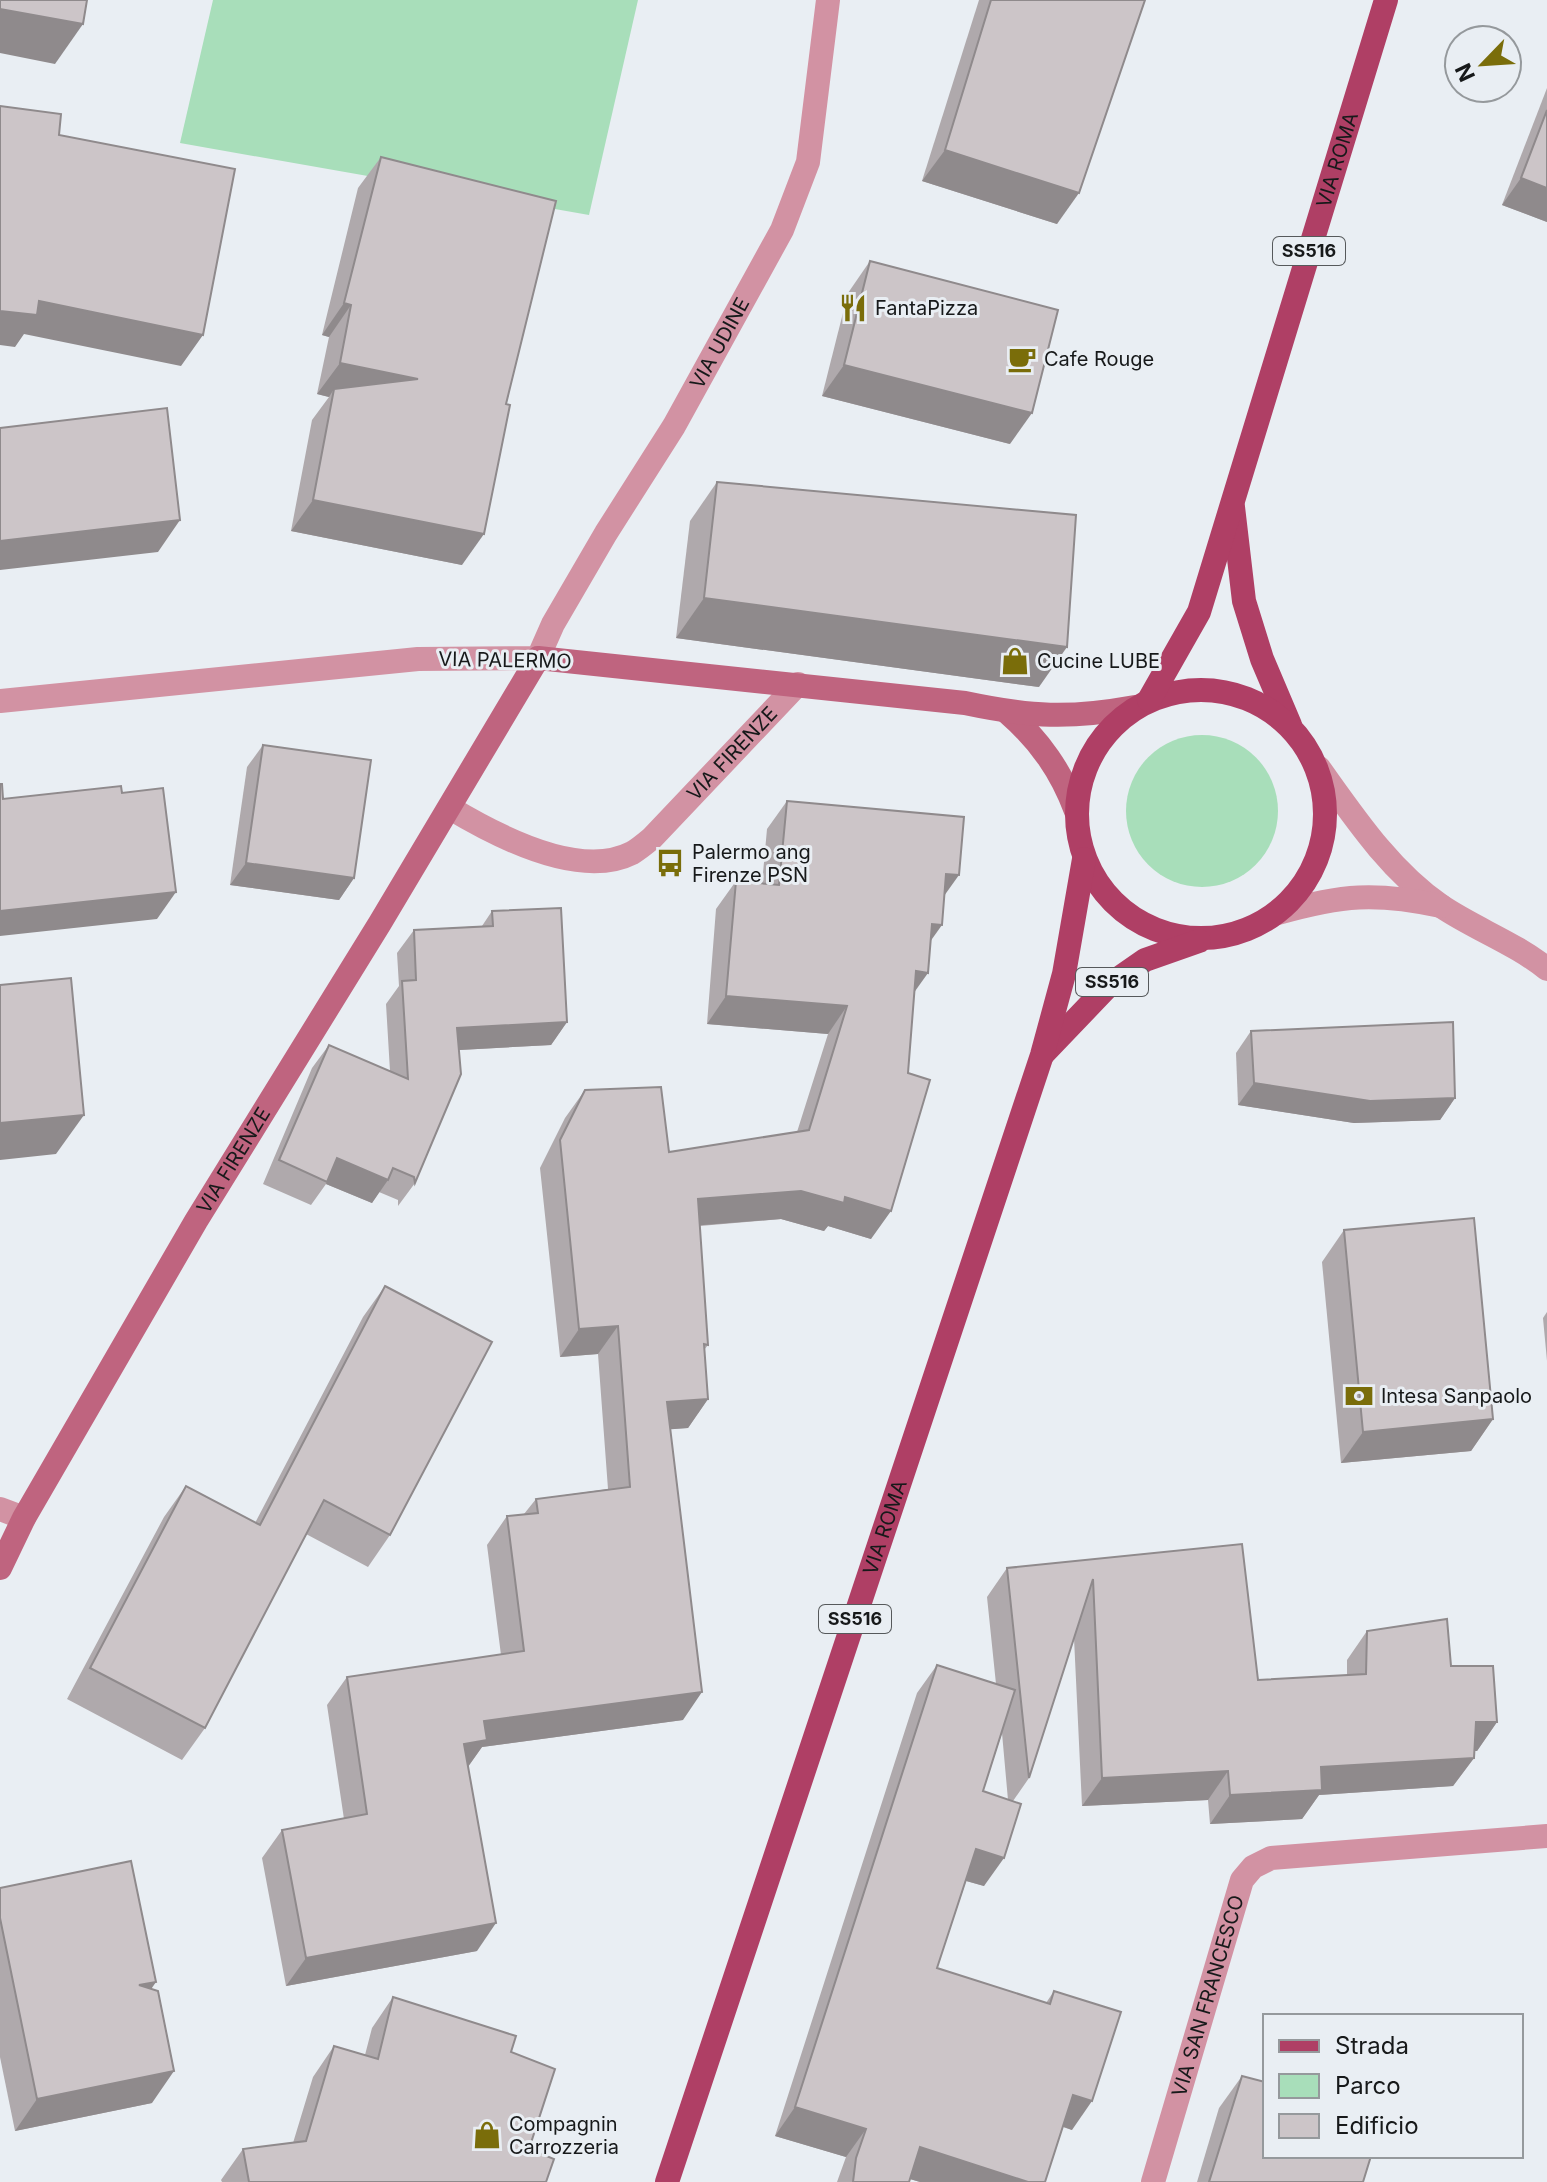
<svg xmlns="http://www.w3.org/2000/svg" width="1547" height="2182" font-family="Inter,sans-serif">
<rect width="100%" height="100%" fill="#e9eef3"/>
<g fill="#a8deba">
<polygon points="213,0 638,0 589,215 180,143"/>
<circle cx="1202" cy="811" r="76"/>
</g>
<g fill="none" stroke-linecap="round" stroke-linejoin="round">
<g stroke="#d292a3" stroke-width="24">
<path id="s1" d="M0,701L418,659L538,658L553,624L606,533L674,426L782,230L808,162L828,0"/>
<path d="M1319,768C1354,817 1390,871 1441,906C1475,929 1515,943 1547,969"/>
<path id="s2" d="M450,808C495,835 579,880 632,853C639,849 646,843 652,838L798,684"/>
<path d="M1278,913C1342,895 1375,892 1441,906"/>
<polyline points="0,1509 24,1518"/>
<path id="s3" d="M1153,2182L1242,1880L1253,1867L1271,1858L1547,1836"/>
</g>
<g stroke="#bf647f" stroke-width="24">
<path d="M1008,713C1040,741 1061,771 1076,811"/>
<path id="s4" d="M0,1568L24,1518L196,1221L380,923L538,658L965,703C1031,717 1069,719 1135,707"/>
</g>
<g stroke="#af3f65" stroke-width="24">
<polyline points="1233,507 1244,601 1262,659 1290,725"/>
<circle cx="1201" cy="814" r="124"/>
<path id="s5" d="M1149,700L1199,612L1386,0"/>
<polyline points="1044,1053 1109,985 1145,960 1199,941"/>
<path id="s6" d="M667,2182L1042,1055L1064,974L1084,859"/>
</g>
</g>
<g fill="#afa9ac" fill-rule="evenodd">
<polygon points="979,0 1145,0 1057,224 922,181"/>
<polygon points="1547,88 1547,222 1502,205"/>
<polygon points="381,157 462,565 291,531 312,420 329,397 317,394 329,337 322,335 358,188"/>
<polygon points="870,261 1010,444 822,396 848,293"/>
<polygon points="717,482 1039,687 676,638 690,521"/>
<polygon points="263,745 354,878 339,900 230,885 247,767"/>
<polygon points="787,801 944,896 914,993 871,1239 828,1226 824,1231 781,1219 700,1226 708,1345 704,1350 708,1399 688,1428 670,1429 683,1720 482,1747 468,1767 477,1951 286,1986 262,1858 282,1830 344,1819 327,1705 347,1677 501,1655 487,1545 507,1516 524,1514 536,1499 608,1489 598,1354 560,1357 540,1168 565,1118 585,1090 669,1152 797,1132 828,1034 707,1024 716,909 736,881 762,884 767,829"/>
<polygon points="492,911 567,1022 551,1045 459,1050 415,1183 398,1206 398,1200 379,1192 372,1203 326,1184 311,1205 263,1184 312,1068 329,1045 390,1071 386,1004 399,986 397,953 414,930 482,926"/>
<polygon points="1251,1031 1455,1098 1440,1120 1354,1123 1238,1105 1236,1053"/>
<polygon points="1344,1230 1493,1419 1471,1451 1341,1463 1322,1262"/>
<polygon points="385,1286 390,1535 368,1567 306,1534 205,1728 182,1760 67,1699 164,1517 186,1486 255,1523 363,1317"/>
<polygon points="1547,1312 1547,1361 1543,1318"/>
<path d="M1242,1544L1258,1680L1347,1675V1660L1367,1631L1451,1666L1497,1722L1477,1751H1474V1758L1453,1786L1319,1795L1302,1819L1210,1824L1208,1800L1082,1806L1074,1638L1029,1778L1013,1801L984,1886L966,1881L937,1968L1046,2003L1054,1991L1072,2130L1063,2127L1045,2182H920L910,2179L909,2182H837L846,2157L775,2136L917,1693L937,1665L996,1684L987,1597L1007,1568ZM1002,1733L1008,1800L983,1791Z"/>
<polygon points="0,1888 151,1989 152,2103 15,2131 0,2057"/>
<polygon points="393,1997 511,2052 529,2149 546,2182 222,2182 221,2180 243,2149 293,2143 313,2077 334,2046 365,2055 372,2028"/>
<polygon points="1242,2076 1363,2182 1197,2182 1219,2108"/>
</g>
<g fill="#8f8a8c">
<polygon points="0,9 83,24 55,64 0,53"/>
<polygon points="945,150 1079,193 1057,224 922,181"/>
<polygon points="1521,178 1547,188 1547,222 1502,205"/>
<polygon points="39,301 203,335 181,366 24,334 15,347 0,345 0,311"/>
<polygon points="344,303 351,305 329,337 322,335"/>
<polygon points="340,363 418,379 334,389 329,397 317,394"/>
<polygon points="844,365 1032,413 1010,444 822,396"/>
<polygon points="313,500 484,534 462,565 291,531"/>
<polygon points="180,520 158,552 0,570 0,541"/>
<polygon points="704,598 1067,647 1039,687 676,638"/>
<polygon points="246,863 354,878 339,900 230,885"/>
<polygon points="946,874 959,875 939,903"/>
<polygon points="176,892 157,919 0,936 0,911"/>
<polygon points="932,924 942,925 922,953"/>
<polygon points="916,971 928,973 908,1001"/>
<polygon points="726,996 847,1006 828,1034 707,1024"/>
<polygon points="567,1022 551,1045 441,1051 457,1028"/>
<polygon points="1254,1083 1455,1098 1440,1120 1354,1123 1238,1105"/>
<polygon points="84,1115 56,1154 0,1160 0,1123"/>
<polygon points="337,1158 388,1180 372,1203 326,1184"/>
<polygon points="801,1191 845,1197 891,1211 871,1239 828,1226 824,1231 781,1219 678,1227 698,1199"/>
<polygon points="618,1326 598,1354 560,1357 579,1329"/>
<polygon points="708,1399 688,1428 648,1431 667,1402"/>
<polygon points="1493,1419 1471,1451 1341,1463 1363,1432"/>
<polygon points="702,1692 683,1720 482,1747 467,1768 464,1744 484,1721"/>
<polygon points="1476,1722 1497,1722 1477,1751 1456,1751"/>
<polygon points="1474,1758 1453,1786 1319,1795 1302,1819 1210,1824 1230,1795 1321,1767"/>
<polygon points="1228,1771 1208,1800 1082,1806 1102,1778"/>
<polygon points="976,1849 1004,1858 984,1886 956,1878"/>
<polygon points="496,1923 477,1951 286,1986 306,1958"/>
<polygon points="156,1982 134,2014 139,1985"/>
<polygon points="174,2071 152,2103 15,2131 37,2099"/>
<polygon points="1073,2095 1092,2101 1072,2130 1053,2123"/>
<polygon points="795,2107 866,2129 846,2157 775,2136"/>
<polygon points="920,2147 1028,2182 920,2182 900,2176"/>
</g>
<g fill="#ccc5c8" stroke="#8f8a8c" stroke-width="2">
<polygon points="0,0 87,0 83,24 0,9"/>
<polygon points="991,0 1145,0 1079,193 945,150"/>
<polygon points="0,106 61,114 59,135 235,169 203,335 39,301 37,315 0,311"/>
<polygon points="1547,110 1547,188 1521,178"/>
<polygon points="381,157 556,201 506,404 510,405 484,534 313,500 334,389 418,379 340,363 351,305 344,303"/>
<polygon points="870,261 1058,310 1032,413 844,365"/>
<polygon points="167,408 180,520 0,541 0,428"/>
<polygon points="717,482 1076,515 1067,647 704,598"/>
<polygon points="263,745 371,760 354,878 246,863"/>
<polygon points="0,784 2,784 3,799 121,786 122,793 163,788 176,892 0,911"/>
<polygon points="787,801 964,817 959,875 946,874 942,925 932,924 928,973 916,971 908,1073 930,1080 891,1211 845,1197 844,1203 801,1191 698,1199 708,1345 704,1344 708,1399 667,1402 702,1692 484,1721 487,1740 464,1744 496,1923 306,1958 282,1830 367,1814 347,1677 524,1651 507,1516 538,1513 536,1499 630,1487 618,1326 579,1329 560,1140 585,1090 661,1087 669,1152 809,1130 847,1006 726,996 736,881 779,885"/>
<polygon points="561,908 567,1022 457,1028 461,1074 415,1183 414,1177 393,1168 388,1180 337,1158 327,1182 279,1160 329,1045 408,1079 402,981 416,980 414,930 493,926 492,911"/>
<polygon points="71,978 84,1115 0,1123 0,985"/>
<polygon points="1453,1022 1455,1098 1370,1101 1254,1083 1251,1031"/>
<polygon points="1474,1218 1493,1419 1363,1432 1344,1230"/>
<polygon points="385,1286 492,1342 390,1535 324,1500 205,1728 90,1668 186,1486 260,1525"/>
<polygon points="1242,1544 1258,1680 1366,1674 1367,1631 1447,1619 1451,1666 1493,1666 1497,1722 1476,1722 1474,1758 1321,1767 1322,1790 1230,1795 1228,1771 1102,1778 1093,1579 1029,1778 1007,1568"/>
<polygon points="937,1665 1015,1690 983,1791 1021,1804 1004,1858 976,1849 937,1968 1050,2004 1054,1991 1121,2012 1092,2101 1073,2095 1045,2182 1028,2182 920,2147 909,2182 853,2182 856,2158 866,2129 795,2107"/>
<polygon points="131,1861 156,1982 139,1985 158,1991 174,2071 37,2099 0,1918 0,1888"/>
<polygon points="393,1997 516,2036 511,2052 555,2069 529,2149 554,2159 546,2182 249,2182 243,2149 306,2141 334,2046 378,2059"/>
<polygon points="1242,2076 1265,2082 1265,2156 1371,2156 1363,2182 1209,2182"/>
</g>
<defs>
<symbol id="restaurant-bare" viewBox="-9 -9 18 18"><path d="M-5-6h1v4h1v-4h1v4h1v-4h1v5L-1.5 .5V6h-2V.5L-5-1ZM5-6V6H3V1.5H1.5Q1.5-4 5-6Z" fill="#7a6d0a" stroke="#e9eef3" stroke-width="2.5" paint-order="stroke"/></symbol>
<symbol id="cafe-bare" viewBox="-9 -9 18 18"><path d="M-5.5-4.5H6V0H3Q3 3.5 0 3.5H-2.5Q-5.5 3.5-5.5 0ZM3-3.2v2h1.7v-2ZM-6 4.5H4V6H-6Z" fill="#7a6d0a" stroke="#e9eef3" stroke-width="2.5" paint-order="stroke"/></symbol>
<symbol id="shop-bare" viewBox="-9 -9 18 18"><path d="M-5-2.5h2.3a2.7 3.5 0 0 1 5.4 0H5L5.5 6h-11ZM-1.5-2.5h3a1.5 2.3 0 0 0-3 0Z" fill="#7a6d0a" stroke="#e9eef3" stroke-width="2.5" paint-order="stroke"/></symbol>
<symbol id="bus-bare" viewBox="-9 -9 18 18"><path d="M-5-6H5V4H4V6H2V4H-2V6H-4V4H-5ZM-3.5-4V0h7V-4ZM-3.5 1.2v1.5H-2V1.2ZM2 1.2v1.5H3.5V1.2Z" fill="#7a6d0a" stroke="#e9eef3" stroke-width="2.5" paint-order="stroke"/></symbol>
<symbol id="bank-bare" viewBox="-9 -9 18 18"><path d="M-6-4H6V4H-6ZM0-2.3a2.3 2.3 0 1 0 0 4.6a2.3 2.3 0 1 0 0-4.6Z" fill="#7a6d0a" stroke="#e9eef3" stroke-width="2.5" paint-order="stroke"/></symbol>
</defs>
<g fill-rule="evenodd">
<use href="#restaurant-bare" x="833" y="288" width="40" height="40"/>
<use href="#cafe-bare" x="1002" y="339" width="40" height="40"/>
<use href="#shop-bare" x="995" y="641" width="40" height="40"/>
<use href="#bus-bare" x="650" y="843" width="40" height="40"/>
<use href="#bank-bare" x="1339" y="1376" width="40" height="40"/>
<use href="#shop-bare" x="467" y="2115" width="40" height="40"/>
</g>
<g text-anchor="middle" stroke-width="6" stroke-linejoin="round" paint-order="stroke">
<g fill="#e9eef3" stroke="#56595b" stroke-width="2">
<rect x="1273" y="237" width="72" height="28" rx="6"/>
<rect x="1076" y="968" width="72" height="28" rx="6"/>
<rect x="819" y="1605" width="72" height="28" rx="6"/>
</g>
<g font-size="18" font-weight="bold" fill="#17191a">
<text x="1309" y="257">SS516</text>
<text x="1112" y="988">SS516</text>
<text x="855" y="1625">SS516</text>
</g>
<g font-size="20" fill="#17191a" stroke="#e9eef3">
<text dy="7" stroke="none"><textPath href="#s5" startOffset="574">VIA ROMA</textPath></text>
<text dy="7" stroke="none"><textPath href="#s1" startOffset="904">VIA UDINE</textPath></text>
<text transform="translate(505 660) rotate(1)" y="7">VIA PALERMO</text>
<text dy="7" stroke="none"><textPath href="#s2" startOffset="336">VIA FIRENZE</textPath></text>
<text dy="7" stroke="none"><textPath href="#s4" startOffset="470">VIA FIRENZE</textPath></text>
<text dy="7" stroke="none"><textPath href="#s6" startOffset="690">VIA ROMA</textPath></text>
<text dy="7" stroke="none"><textPath href="#s3" startOffset="194">VIA SAN FRANCESCO</textPath></text>
</g>
<g font-size="20" fill="#17191a" stroke="#e9eef3" text-anchor="start">
<text x="875" y="315">FantaPizza</text>
<text x="1044" y="366">Cafe Rouge</text>
<text x="1037" y="668">Cucine LUBE</text>
<text x="692" y="859">Palermo ang<tspan x="692" dy="23">Firenze PSN</tspan></text>
<text x="1381" y="1403">Intesa Sanpaolo</text>
<text x="509" y="2131">Compagnin<tspan x="509" dy="23">Carrozzeria</tspan></text>
</g>
</g>
<rect x="1263" y="2014" width="260" height="144" fill="#e9eef3" stroke="#95999c" stroke-width="2"/>
<rect x="1279" y="2040" width="40" height="12" fill="#af3f65" stroke="#95999c" stroke-width="2"/>
<text x="1335" y="2054" font-size="24" fill="#17191a">Strada</text>
<rect x="1279" y="2074" width="40" height="24" fill="#a8deba" stroke="#95999c" stroke-width="2"/>
<text x="1335" y="2094" font-size="24" fill="#17191a">Parco</text>
<rect x="1279" y="2114" width="40" height="24" fill="#ccc5c8" stroke="#95999c" stroke-width="2"/>
<text x="1335" y="2134" font-size="24" fill="#17191a">Edificio</text>
<g transform="translate(1483 64) rotate(245)"><circle r="38" fill="#e9eef3" stroke="#95999c" stroke-width="2"/>
<path d="M0-6L14 30L0 20L-14 30Z" fill="#7a6d0a"/>
<text y="-12" font-size="22" font-weight="bold" text-anchor="middle" fill="#17191a">N</text>
</g>
</svg>
